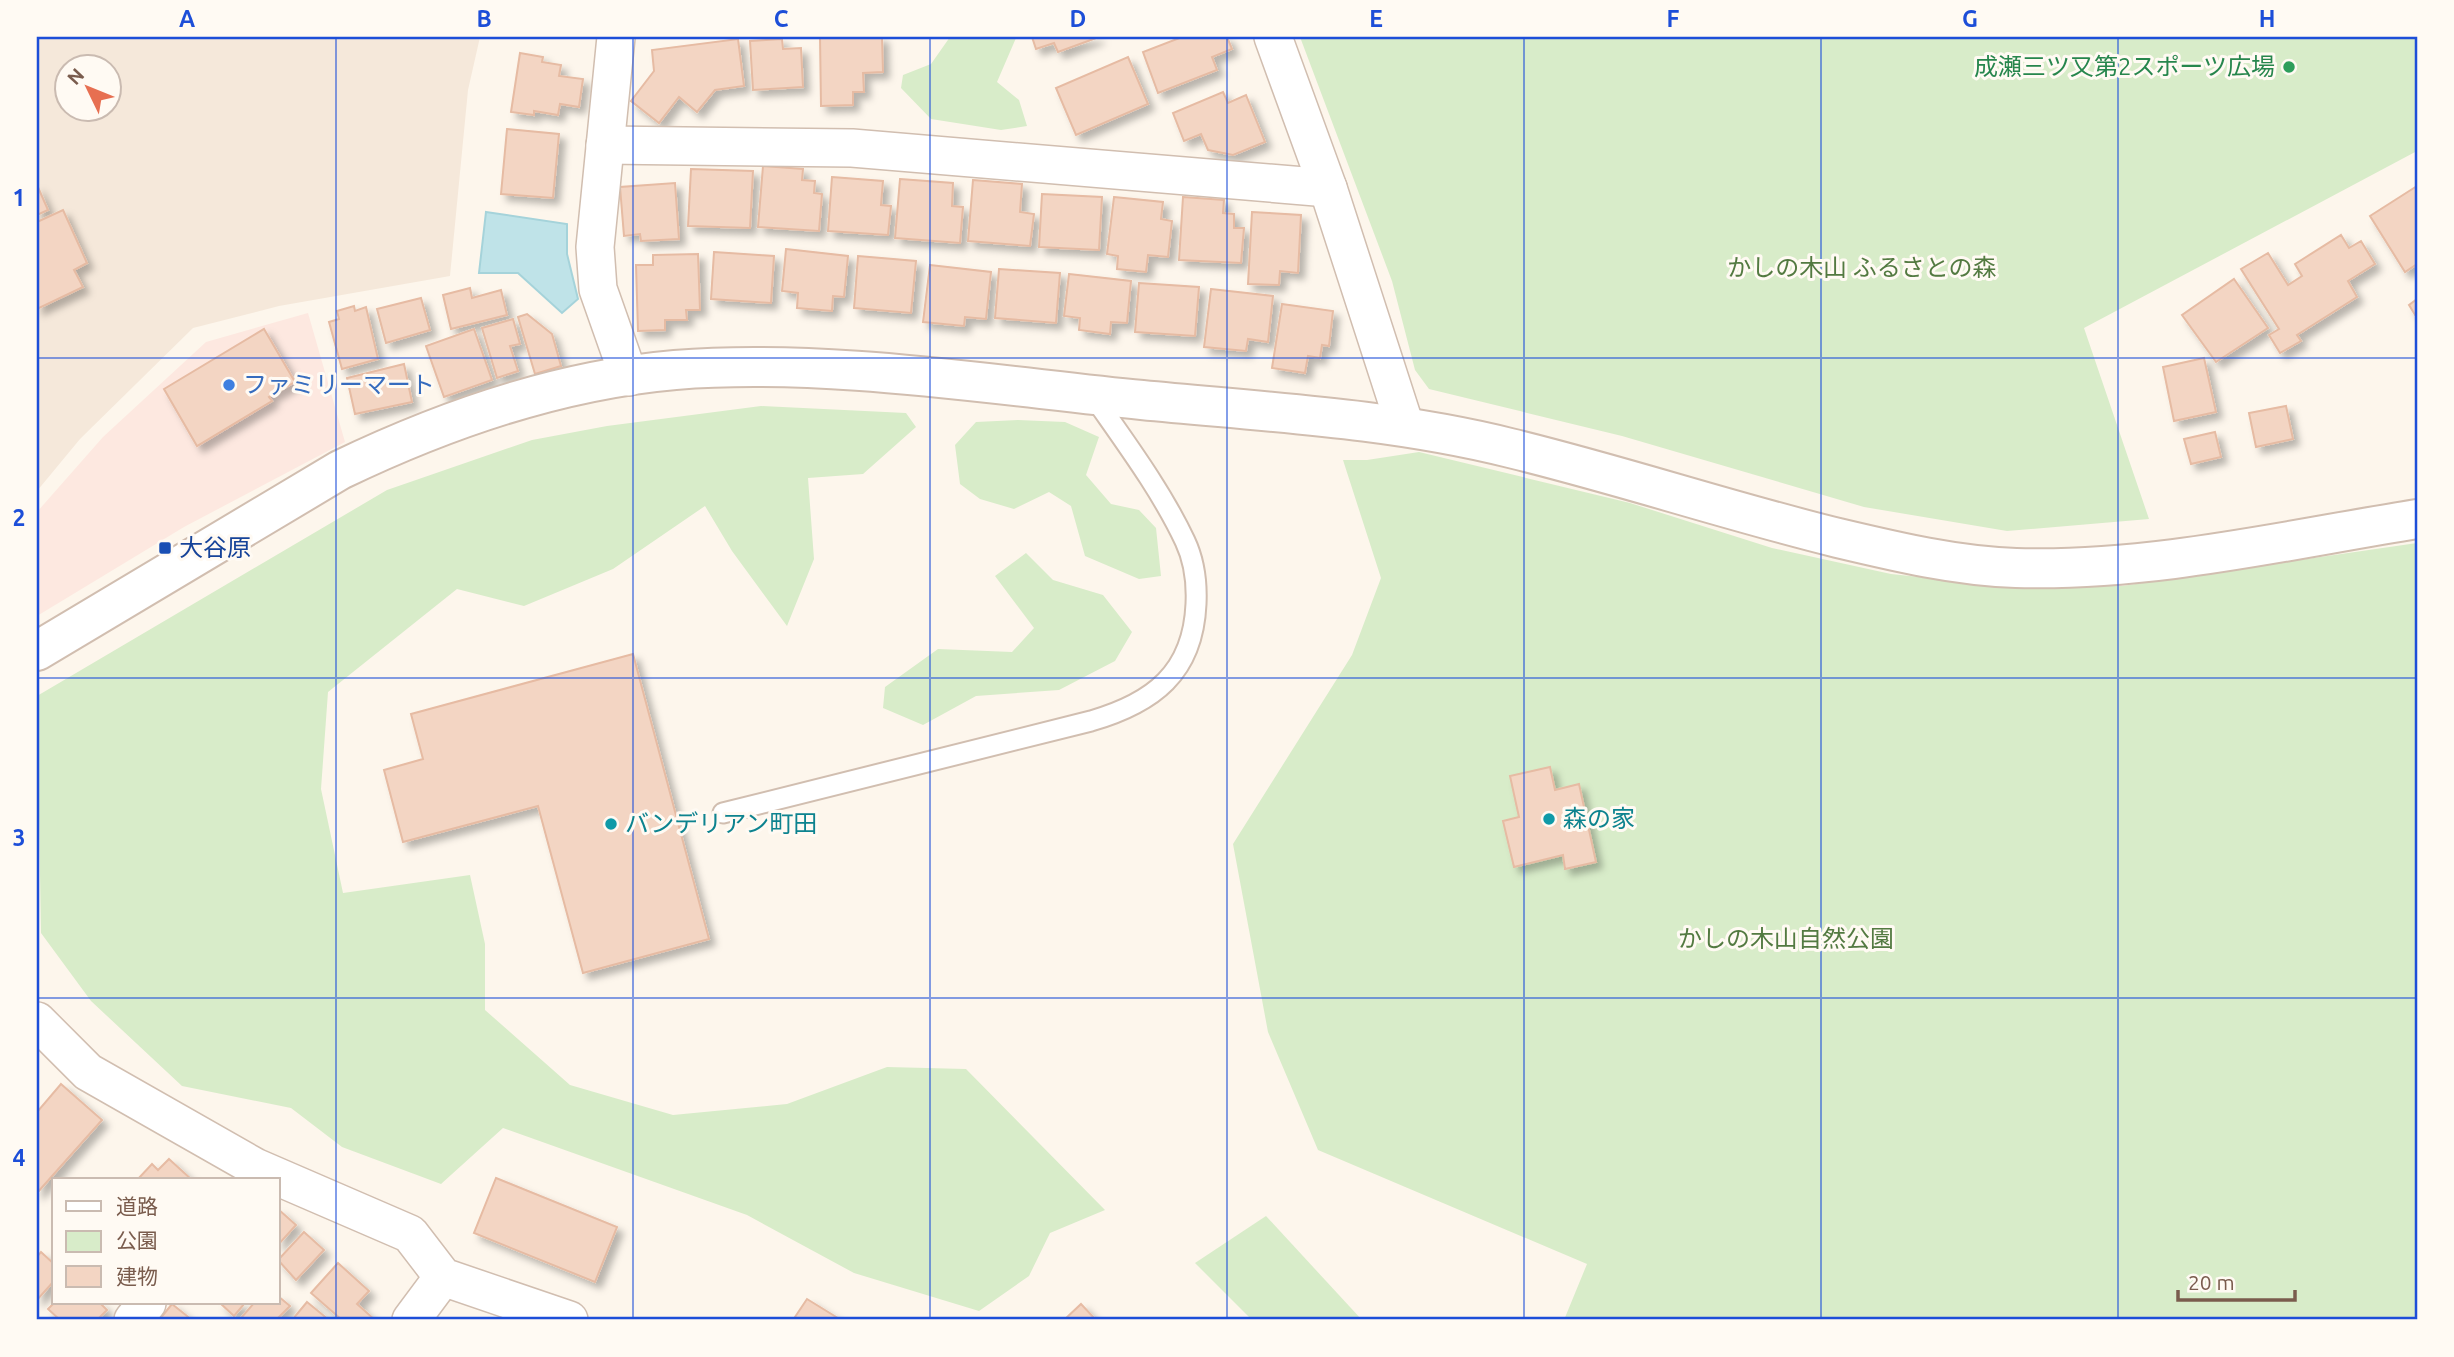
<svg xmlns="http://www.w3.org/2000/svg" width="2454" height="1357" font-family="Ubuntu,'Noto Sans JP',sans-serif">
<defs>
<filter id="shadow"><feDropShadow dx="6" dy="6" stdDeviation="3.5" flood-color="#0004"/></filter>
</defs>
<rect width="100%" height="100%" fill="#fdf6ec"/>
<path fill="#f5e8da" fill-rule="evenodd" d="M37,37H480L468,90L450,276L279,306L193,328L80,439L37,491ZM66,66H108V108H66Z"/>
<polygon fill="#fde8e0" points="308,313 345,442 184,527 37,616 37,512 103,437 206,342"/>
<g fill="#d8ecc9">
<polygon points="950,37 1016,38 997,82 1019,100 1027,126 1001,130 931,119 901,88 903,75 931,64"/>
<polygon points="1300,37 2417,37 2417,151 2084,328 2149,519 2007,531 1864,507 1622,436 1429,389 1415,370 1392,281"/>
<polygon points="761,406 906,413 916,427 863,474 808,478 814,559 787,626 732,551 705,506 613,569 524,606 457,589 328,692 321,789 343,893 470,875 485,944 485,1010 570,1085 673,1115 787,1104 887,1067 966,1069 1105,1210 1050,1233 1029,1276 979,1311 854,1273 747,1215 503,1128 441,1184 342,1147 291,1108 182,1086 91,1001 41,933 37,696 387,490 532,440 607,426"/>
<polygon points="1018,420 1065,422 1099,437 1086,475 1111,504 1139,510 1156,528 1161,576 1139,579 1085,556 1071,506 1049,492 1014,509 980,499 960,484 955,445 976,422"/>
<polygon points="1419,452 1630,503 1772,548 1891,574 1994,585 2122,586 2417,543 2417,1320 1564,1320 1587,1264 1318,1150 1268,1032 1233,844 1352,655 1381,578 1343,460 1367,460"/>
<polygon points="1026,553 1053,580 1103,595 1132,632 1115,661 1059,690 976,696 923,725 883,708 885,687 938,649 1012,652 1034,628 995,576"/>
<polygon points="1266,1216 1362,1320 1252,1320 1195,1263"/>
</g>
<polygon fill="#bfe3e8" stroke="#a5d3da" stroke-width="2" points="486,212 567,224 567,254 578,299 562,313 518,273 479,273"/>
<g fill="#f3d5c3" stroke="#e6bba3" stroke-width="2" filter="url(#shadow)">
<polygon points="820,37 882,37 883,72 863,73 864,92 853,92 853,105 821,106"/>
<polygon points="1032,37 1099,37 1058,52 1054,43 1036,49"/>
<polygon points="1182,37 1227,37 1232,49 1212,57 1217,70 1158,93 1143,52"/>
<polygon points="738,39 744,86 715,90 697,112 679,97 659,123 631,101 654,71 652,50"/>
<polygon points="782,39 783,49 801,48 803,87 753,90 750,41"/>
<polygon points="520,53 543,57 542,62 561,65 559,76 583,79 579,107 560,104 558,115 534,111 534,115 511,112"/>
<polygon points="1128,57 1148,104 1076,135 1056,88"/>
<polygon points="1223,92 1228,103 1246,95 1265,142 1233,155 1208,150 1201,134 1184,141 1173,113"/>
<polygon points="507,129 559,134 553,198 501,194"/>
<polygon points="763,166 803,169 802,180 815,181 814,193 822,194 819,231 758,227"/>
<polygon points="691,169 753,171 750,228 688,226"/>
<polygon points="832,177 883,181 881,205 891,206 888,235 828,231"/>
<polygon points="900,179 953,183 952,206 963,207 960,243 895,238"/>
<polygon points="973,180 1022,184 1020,212 1034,214 1030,246 968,241"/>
<polygon points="675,183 679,239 641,241 640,234 624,236 620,187"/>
<polygon points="37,185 48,210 37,215"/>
<polygon points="2417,186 2417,264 2405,272 2370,216"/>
<polygon points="1042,194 1102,197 1099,250 1039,247"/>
<polygon points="1114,197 1163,202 1161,219 1172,221 1168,257 1148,255 1146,272 1117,269 1118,256 1107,254"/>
<polygon points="1183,197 1224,200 1223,213 1234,214 1234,228 1244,228 1241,263 1179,260"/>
<polygon points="63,210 87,263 74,270 83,287 37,309 37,222"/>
<polygon points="1252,212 1301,215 1298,273 1280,271 1279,285 1248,284"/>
<polygon points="2341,235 2349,248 2361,241 2375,264 2348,281 2357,297 2297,335 2301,341 2280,353 2269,335 2279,329 2241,269 2268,253 2288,285 2302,276 2295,264"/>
<polygon points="786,249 848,256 844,297 833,296 832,311 797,308 798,293 782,291"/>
<polygon points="714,252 774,256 771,303 711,299"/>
<polygon points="698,254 700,310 686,310 687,320 665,320 665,330 638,331 636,265 653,265 653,255"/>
<polygon points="858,256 916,261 911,313 854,308"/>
<polygon points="930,265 991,272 986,319 965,317 964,326 923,322"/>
<polygon points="999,269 1060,273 1056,323 995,318"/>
<polygon points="1069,274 1131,281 1127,323 1111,322 1110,334 1079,330 1080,318 1064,316"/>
<polygon points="2234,279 2268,328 2216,362 2182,315"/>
<polygon points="1139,283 1199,287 1195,336 1135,332"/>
<polygon points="470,288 472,298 501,290 507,315 451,329 443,295"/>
<polygon points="1211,289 1273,296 1268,342 1248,339 1246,351 1204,347"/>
<polygon points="421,298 430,330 386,343 377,309"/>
<polygon points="2417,299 2417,318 2409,305"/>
<polygon points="1282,304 1333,311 1329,346 1322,345 1320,358 1308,356 1305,373 1272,368"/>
<polygon points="354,306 355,311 366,307 378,359 342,369 329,322 339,319 337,311"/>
<polygon points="527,314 552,334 561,366 535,374 518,317"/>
<polygon points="513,319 520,344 510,346 518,371 497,378 482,328"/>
<polygon points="264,329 295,382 269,397 272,401 197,446 164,389"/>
<polygon points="474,329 492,380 444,397 426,346"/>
<polygon points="2204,358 2216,412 2174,421 2163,367"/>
<polygon points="404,364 412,402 355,414 347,378"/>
<polygon points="2286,406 2293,439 2256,447 2249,413"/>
<polygon points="2215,432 2221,457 2191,464 2184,439"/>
<polygon points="633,654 709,939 583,973 538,806 403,842 384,770 423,759 411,714"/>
<polygon points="1550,767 1555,790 1579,784 1596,862 1565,869 1563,855 1514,867 1503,821 1519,817 1510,776"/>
<polygon points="61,1084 102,1120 37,1193 37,1112"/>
<polygon points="169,1159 192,1180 137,1180 152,1164 158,1170"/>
<polygon points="496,1178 617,1227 595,1282 474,1233"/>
<polygon points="278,1209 296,1225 278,1245"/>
<polygon points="304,1232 324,1250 296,1280 278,1260"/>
<polygon points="41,1252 54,1264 54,1281 37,1300 37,1257"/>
<polygon points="338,1263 369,1291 357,1304 375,1320 342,1320 311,1293"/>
<polygon points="278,1296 290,1306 276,1320 241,1318 254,1303 278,1303"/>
<polygon points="807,1299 841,1320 793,1320"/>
<polygon points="307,1302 329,1320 292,1320"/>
<polygon points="54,1303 100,1303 107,1310 97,1320 60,1320 48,1309"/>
<polygon points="220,1303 245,1303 234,1316"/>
<polygon points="172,1304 192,1320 159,1320"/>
<polygon points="1081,1304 1096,1320 1064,1320"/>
</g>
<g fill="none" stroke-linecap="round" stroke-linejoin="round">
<defs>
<path id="service" d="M723,813L1091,721C1153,703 1193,673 1196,604C1197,583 1194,560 1185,541C1161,490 1125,442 1093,396"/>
<g id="minor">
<polyline points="616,37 595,247 598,289 629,377"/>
<polyline points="1273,37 1328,188 1405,426"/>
<polyline points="605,145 852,148 1328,188"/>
<polyline points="37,1021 88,1072 255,1167 410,1234 443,1277 569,1320"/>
<polyline points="133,1320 147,1303"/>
<polyline points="411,1320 443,1277"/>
</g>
<path id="tertiary" d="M37,651L340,470C444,420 560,380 675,370C826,358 991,385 1142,400C1265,412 1390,418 1510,448C1621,475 1728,511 1838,538C1897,552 1956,566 2016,568C2150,572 2286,540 2417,519"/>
</defs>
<use href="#service" stroke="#d1beb0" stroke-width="23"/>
<use href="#minor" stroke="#d1beb0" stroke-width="40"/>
<use href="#tertiary" stroke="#d1beb0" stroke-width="42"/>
<use href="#service" stroke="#fff" stroke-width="19"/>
<use href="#minor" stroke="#fff" stroke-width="37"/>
<use href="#tertiary" stroke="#fff" stroke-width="38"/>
</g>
<path fill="none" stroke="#1d4ed8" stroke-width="2" stroke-opacity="0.55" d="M336,37V1320M633,37V1320M930,37V1320M1227,37V1320M1524,37V1320M1821,37V1320M2118,37V1320M37,358H2417M37,678H2417M37,998H2417"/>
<circle fill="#2e9e5b" stroke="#fffaf3" stroke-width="2.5" cx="2289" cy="67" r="7"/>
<circle fill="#3f7fe0" stroke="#fffaf3" stroke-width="2.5" cx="229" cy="385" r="7"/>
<rect fill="#1a4fb4" stroke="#fffaf3" stroke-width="2.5" x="158" y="541" width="14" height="14" rx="3.5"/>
<g fill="#0f9aa8" stroke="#fffaf3" stroke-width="2.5">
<circle cx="1549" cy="819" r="7"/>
<circle cx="611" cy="824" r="7"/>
</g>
<g text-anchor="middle" stroke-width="6" stroke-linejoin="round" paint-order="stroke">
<g font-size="24" fill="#27864d" stroke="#fffaf3" text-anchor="end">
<text x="2275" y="75">成瀬三ツ又第2スポーツ広場</text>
</g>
<g font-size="24" fill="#537a41" stroke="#fffaf3">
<text x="1862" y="276">かしの木山 ふるさとの森</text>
<text x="1786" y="947">かしの木山自然公園</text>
</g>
<g font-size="24" fill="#366cbe" stroke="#fffaf3" text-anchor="start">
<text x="243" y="393">ファミリーマート</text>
</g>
<g font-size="24" fill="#164399" stroke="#fffaf3" text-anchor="start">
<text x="179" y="556">大谷原</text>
</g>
<g font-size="24" fill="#0d838f" stroke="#fffaf3" text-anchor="start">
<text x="1563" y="827">森の家</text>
<text x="625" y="832">バンデリアン町田</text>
</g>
</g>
<rect width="2454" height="1357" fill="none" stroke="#fffaf3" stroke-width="77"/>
<rect x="52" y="1178" width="228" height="126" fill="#fffaf3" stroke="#cabbb1" stroke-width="2"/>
<rect x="66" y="1201" width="35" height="10" fill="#ffffff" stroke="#cabbb1" stroke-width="2"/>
<text x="116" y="1214" font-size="21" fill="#7a5c4d">道路</text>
<rect x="66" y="1231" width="35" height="21" fill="#d8ecc9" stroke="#cabbb1" stroke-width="2"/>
<text x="116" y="1248" font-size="21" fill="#7a5c4d">公園</text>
<rect x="66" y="1266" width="35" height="21" fill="#f3d5c3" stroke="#cabbb1" stroke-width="2"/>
<text x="116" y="1284" font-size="21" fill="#7a5c4d">建物</text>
<g transform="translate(88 88) rotate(313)"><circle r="33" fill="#fffaf3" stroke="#cabbb1" stroke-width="2"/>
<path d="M0-5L12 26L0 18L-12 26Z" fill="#e76f51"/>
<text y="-10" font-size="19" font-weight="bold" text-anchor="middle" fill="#7a5c4d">N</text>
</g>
<path d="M2178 1290v10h117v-10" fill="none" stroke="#7a5c4d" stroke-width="3.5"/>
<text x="2188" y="1290" font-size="21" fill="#7a5c4d" stroke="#fffaf3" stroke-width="5" paint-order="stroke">20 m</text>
<rect x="38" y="38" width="2378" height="1280" fill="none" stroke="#1d4ed8" stroke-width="2.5"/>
<g font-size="23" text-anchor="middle" font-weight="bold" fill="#1d4ed8">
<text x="187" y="27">A</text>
<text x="484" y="27">B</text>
<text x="781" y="27">C</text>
<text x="1078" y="27">D</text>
<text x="1376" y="27">E</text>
<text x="1673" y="27">F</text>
<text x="1970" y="27">G</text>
<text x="2267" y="27">H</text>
<text x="19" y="206">1</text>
<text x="19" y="526">2</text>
<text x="19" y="846">3</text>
<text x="19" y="1166">4</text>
</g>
</svg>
